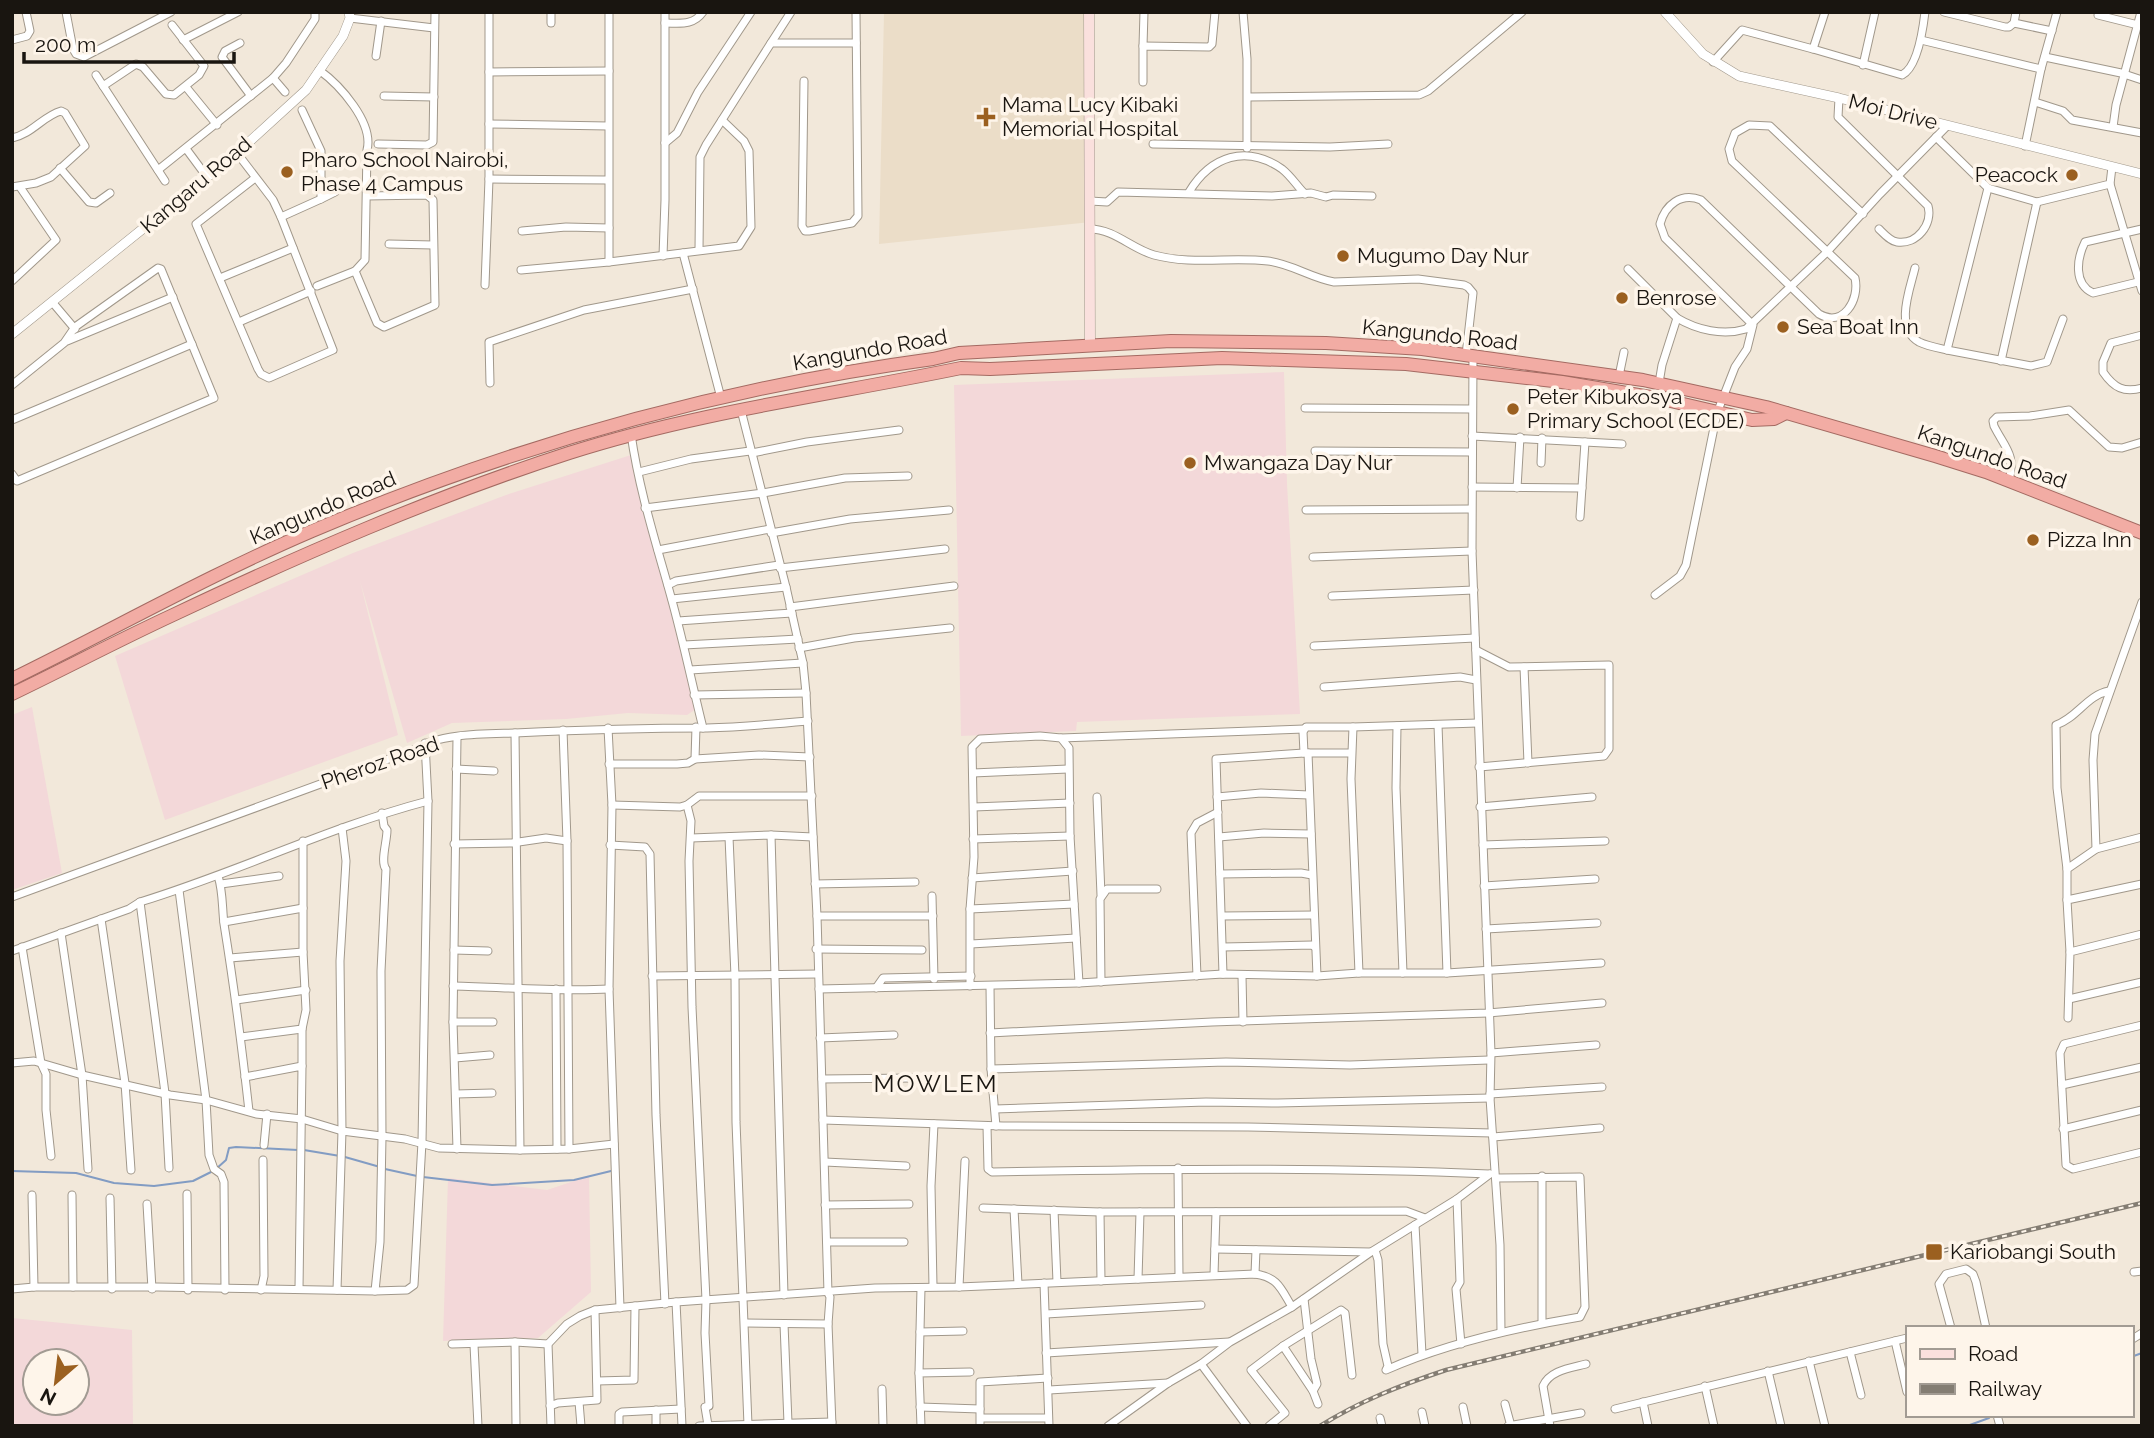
<svg xmlns="http://www.w3.org/2000/svg" width="2154" height="1438" font-family="Raleway,sans-serif">
<rect width="100%" height="100%" fill="#f2e8da"/>
<g fill="#f3d8d9" fill-rule="evenodd">
<polygon points="1284,372 1287,484 1300,714 1077,722 1076,731 961,736 954,385"/>
<polygon points="631,455 696,709 687,715 628,713 566,719 452,723 407,743 360,581 398,735 165,820 115,656 353,553 506,495"/>
<polygon points="32,707 62,873 12,890 12,715"/>
<polygon points="589,1176 591,1292 538,1338 443,1341 448,1178 547,1190"/>
<path d="M12,1318L132,1330L133,1426H12ZM77,1361V1403H35V1361Z"/>
</g>
<polygon fill="#ebddc8" points="884,12 1091,12 1091,222 879,244"/>
<g fill="none" stroke-linecap="round" stroke-linejoin="round">
<g stroke="#829cc3" stroke-width="2">
<polyline points="304,1150 340,1156"/>
<polyline points="345,1157 380,1167"/>
<polyline points="216,1169 226,1160 229,1148 236,1147 298,1150"/>
<polyline points="385,1169 417,1176"/>
<polyline points="12,1171 76,1173 114,1183 154,1186 193,1181 211,1172"/>
<polyline points="423,1177 492,1185 574,1180 611,1171"/>
<polyline points="2131,1357 2142,1353"/>
<polyline points="1967,1426 1989,1418"/>
</g>
<defs>
<g id="minor">
<polyline points="66,12 73,49 76,54 84,57 171,12"/>
<polyline points="1243,12 1247,59 1247,148"/>
<path d="M1825,12L1813,49L1902,75C1918,67 1923,29 1925,12"/>
<polyline points="1944,12 2005,27 2009,27 2014,23 2016,12"/>
<polyline points="2098,15 2138,25"/>
<polyline points="350,18 434,28"/>
<polyline points="551,23 551,12"/>
<path d="M665,23C680,23 693,26 703,12"/>
<polyline points="2014,23 2052,31"/>
<polyline points="12,40 27,36 30,31 26,12"/>
<polyline points="183,40 238,12"/>
<polyline points="1921,40 2041,69"/>
<polyline points="240,43 225,51 222,57 251,96"/>
<polyline points="771,43 791,12"/>
<polyline points="1143,46 1144,12"/>
<polyline points="376,56 381,21"/>
<polyline points="2045,57 2121,73 2142,80"/>
<polyline points="1713,62 1742,30 1813,49"/>
<polyline points="1863,65 1875,12"/>
<polyline points="489,72 609,71"/>
<polyline points="96,75 165,181"/>
<polyline points="273,78 285,92"/>
<polyline points="804,81 802,226 805,231 809,231 852,223 858,216 856,12"/>
<polyline points="1143,82 1143,46 1209,47 1212,44 1215,12"/>
<polyline points="103,86 136,64 143,67 166,94 174,95 199,75 204,66 172,25"/>
<polyline points="186,87 217,125"/>
<polyline points="384,96 434,97"/>
<polyline points="1248,97 1419,95 1428,91 1522,12"/>
<path d="M1839,98L1838,117L1928,206C1933,224 1917,245 1897,242C1890,241 1884,234 1879,229"/>
<polyline points="2035,102 2063,111 2072,120 2142,133"/>
<polyline points="489,124 608,126"/>
<polyline points="2113,127 2116,105 2141,12"/>
<polyline points="1936,137 1988,188 2037,202 2110,184 2112,167"/>
<path d="M12,138C32,134 43,116 61,111L65,113L85,146L51,177L36,183L12,187"/>
<polyline points="665,143 677,133 698,92 751,12"/>
<polyline points="378,144 427,145 433,142 435,12"/>
<polyline points="1153,144 1330,147 1388,144"/>
<polyline points="2025,146 2041,69 2057,12"/>
<polyline points="187,150 207,177"/>
<polyline points="237,153 273,200 281,217 333,350 269,378 261,374 258,369 196,224 255,178"/>
<polyline points="60,168 89,202 96,203 110,193"/>
<polyline points="158,170 273,78 286,63 315,19 315,12"/>
<polyline points="489,179 608,180"/>
<polyline points="2110,184 2142,291"/>
<polyline points="1988,188 1947,350 2031,366 2047,362 2063,319"/>
<path d="M1189,192C1211,156 1246,144 1282,169C1291,176 1297,186 1305,194"/>
<polyline points="321,199 335,192"/>
<polyline points="1090,201 1107,202 1118,192 1272,196 1311,193 1326,197 1333,195 1372,196"/>
<polyline points="281,217 321,199 321,151 302,110"/>
<path d="M1090,229C1114,229 1132,249 1154,255C1191,265 1230,257 1268,261C1292,264 1311,278 1334,282L1418,279L1464,285L1468,287L1473,293L1466,355"/>
<path d="M2142,229L2085,242C2077,258 2073,284 2093,293L2142,281"/>
<polyline points="522,231 566,227 609,228"/>
<polyline points="389,244 433,245"/>
<polyline points="699,250 700,157 706,145 771,43 856,43"/>
<polyline points="683,253 721,398"/>
<polyline points="663,256 665,200 665,12"/>
<polyline points="609,262 609,12"/>
<path d="M1915,268C1910,289 1894,328 1919,342C1927,346 1938,348 1947,350"/>
<path d="M1628,269L1677,318C1697,330 1723,336 1746,329L1827,252L1880,194L1947,126"/>
<polyline points="521,270 609,262 739,246 751,227 749,151 744,141 722,120"/>
<polyline points="355,271 377,323 384,327 435,305 433,200 427,195 367,196"/>
<polyline points="220,278 293,248"/>
<polyline points="12,281 56,240 20,187"/>
<polyline points="485,285 489,179 489,12"/>
<path d="M317,286L355,271L365,260L367,150C374,123 340,85 319,70"/>
<polyline points="53,303 75,329"/>
<polyline points="239,322 311,291"/>
<path d="M2142,335L2111,343L2103,362V372C2114,388 2124,393 2142,388"/>
<polyline points="67,341 173,297"/>
<polyline points="1473,356 1472,551 1491,1053 1490,1098 1500,1245 1501,1332"/>
<polyline points="2001,361 2037,202"/>
<polyline points="1619,376 1624,352"/>
<polyline points="490,383 489,342 584,310 693,289"/>
<polyline points="1659,383 1662,365 1677,318"/>
<polyline points="12,385 64,343 75,327 158,268 161,269 214,398 17,481 12,474"/>
<polyline points="1305,408 1471,409"/>
<polyline points="741,410 786,587 803,663 806,693 817,916 828,1293 830,1297 828,1324 832,1426"/>
<polyline points="12,420 192,344"/>
<path d="M631,434C639,490 656,543 671,597C683,640 692,684 703,728"/>
<polyline points="1472,436 1622,444"/>
<polyline points="1315,451 1472,452"/>
<polyline points="752,453 807,442 899,430"/>
<polyline points="1541,463 1542,438"/>
<polyline points="639,472 691,459 750,451"/>
<path d="M2009,481C2016,454 2005,448 1994,426L1993,421L1997,417L2030,416L2069,410L2109,447L2122,448L2142,442"/>
<polyline points="1472,487 1582,488"/>
<polyline points="1517,488 1520,437"/>
<polyline points="645,508 763,493 845,478 908,476"/>
<polyline points="1306,510 1471,509"/>
<polyline points="1580,517 1585,442"/>
<polyline points="771,533 850,519 949,510"/>
<polyline points="658,550 770,529"/>
<polyline points="1313,557 1472,551"/>
<polyline points="780,568 945,549"/>
<polyline points="668,585 676,581 779,565"/>
<path d="M1655,595L1680,576L1686,565L1717,413L1735,367L1747,349L1753,325L1665,238L1660,224C1665,205 1681,192 1701,200L1819,314C1843,328 1860,300 1855,278L1732,161L1729,149L1735,133L1749,125L1770,126L1863,214"/>
<polyline points="1332,596 1474,590"/>
<polyline points="672,599 786,587"/>
<polyline points="790,607 954,586"/>
<polyline points="678,621 792,613"/>
<polyline points="684,645 798,639"/>
<polyline points="1314,646 1475,638"/>
<polyline points="799,648 854,638 950,628"/>
<polyline points="1476,650 1509,667 1609,665 1609,749 1604,756 1479,767"/>
<polyline points="1524,667 1528,763"/>
<polyline points="690,670 803,663"/>
<polyline points="1324,687 1460,677 1476,680"/>
<polyline points="694,695 806,693"/>
<polyline points="1438,725 1447,973"/>
<polyline points="1397,726 1396,788 1403,973"/>
<polyline points="1353,727 1351,779 1359,973"/>
<polyline points="608,728 612,805 609,989 620,1308"/>
<polyline points="563,730 567,841 569,1149"/>
<polyline points="515,733 520,1150"/>
<polyline points="457,738 453,1022 457,1149"/>
<polyline points="1061,738 1304,729"/>
<polyline points="1304,753 1303,732 1306,727 1353,727 1478,723"/>
<polyline points="1308,753 1317,976"/>
<polyline points="695,759 696,727"/>
<polyline points="609,764 677,764 688,763 695,759 759,755 810,757"/>
<polyline points="456,769 494,771"/>
<polyline points="973,773 1068,769"/>
<polyline points="1097,797 1101,895"/>
<polyline points="1217,797 1261,793 1309,795"/>
<polyline points="612,805 680,807 687,805 699,796 812,796"/>
<polyline points="687,805 691,821 689,861 692,1007 706,1300 705,1333 709,1406 705,1407 708,1425"/>
<polyline points="974,807 1070,803"/>
<polyline points="1480,807 1592,797"/>
<polyline points="771,835 784,1295"/>
<polyline points="729,837 735,976 736,1122 748,1425"/>
<polyline points="1219,837 1264,833 1311,834"/>
<polyline points="691,838 771,835 813,837"/>
<polyline points="973,839 1070,836"/>
<polyline points="454,844 512,843 546,838 567,841"/>
<polyline points="610,845 645,847 650,854 656,1115 665,1304"/>
<polyline points="1483,845 1605,841"/>
<polyline points="2096,849 2142,837"/>
<path d="M2067,869L2057,788L2056,725C2077,718 2087,695 2109,691"/>
<polyline points="1220,874 1301,873 1312,875"/>
<path d="M218,876C223,891 222,907 224,924C234,986 242,1048 249,1111"/>
<polyline points="972,878 1073,871"/>
<polyline points="221,884 279,876"/>
<polyline points="815,884 915,882"/>
<polyline points="1484,886 1595,879"/>
<polyline points="179,890 206,1100 209,1155 214,1169 221,1174 224,1182 225,1290"/>
<polyline points="932,896 934,979"/>
<path d="M12,897L416,749C439,733 487,734 515,733C579,730 643,728 707,728C741,727 775,724 808,721"/>
<polyline points="2067,900 2067,869 2096,849 2093,760 2095,734 2142,602"/>
<polyline points="140,902 165,1093 169,1168"/>
<polyline points="970,909 1074,904"/>
<polyline points="817,916 933,916"/>
<polyline points="1222,916 1314,915"/>
<polyline points="101,919 125,1083 131,1170"/>
<polyline points="224,922 303,908"/>
<polyline points="1486,929 1597,923"/>
<polyline points="971,944 1076,938"/>
<polyline points="22,947 41,1063 46,1074 46,1110 51,1156"/>
<polyline points="1223,947 1312,945 1315,947"/>
<polyline points="816,949 922,950"/>
<polyline points="454,950 488,951"/>
<path d="M12,951L129,909L140,902C238,872 329,827 428,801"/>
<polyline points="2070,952 2067,900 2142,884"/>
<polyline points="230,958 303,952"/>
<polyline points="1223,974 1216,759 1304,753 1351,753"/>
<polyline points="652,976 818,974"/>
<polyline points="1197,976 1191,833 1197,823 1218,812"/>
<polyline points="1242,976 1243,1022"/>
<polyline points="1101,982 1100,899 1107,889 1157,889"/>
<path d="M453,986C505,987 557,992 609,989"/>
<polyline points="970,986 970,909 974,857 972,747 980,739 1040,736 1061,738 1069,748 1070,836 1079,983"/>
<polyline points="990,986 991,1069 996,1126"/>
<polyline points="876,988 883,978 971,976"/>
<polyline points="556,989 557,1149"/>
<polyline points="819,989 1079,983 1223,974 1317,976 1359,973 1447,973 1601,963"/>
<polyline points="2069,999 2142,982"/>
<polyline points="236,1000 306,990"/>
<polyline points="2068,1018 2070,952 2142,934"/>
<polyline points="453,1022 493,1022"/>
<polyline points="2142,1025 2064,1044 2060,1053 2066,1165 2073,1169 2142,1152"/>
<polyline points="990,1033 1212,1022 1488,1013 1602,1003"/>
<polyline points="241,1037 302,1029 306,1010 303,952 303,841"/>
<polyline points="820,1038 894,1035"/>
<polyline points="1491,1053 1596,1045"/>
<polyline points="455,1058 490,1055"/>
<polyline points="12,1063 34,1061 82,1075 61,933"/>
<polyline points="302,1066 302,1029"/>
<polyline points="991,1069 1226,1062 1350,1065 1489,1060"/>
<polyline points="245,1077 302,1066 299,1289"/>
<polyline points="822,1079 913,1078"/>
<polyline points="2062,1085 2142,1067"/>
<polyline points="456,1094 492,1093"/>
<polyline points="1490,1094 1602,1087"/>
<polyline points="995,1109 1206,1102 1278,1103 1490,1098"/>
<polyline points="823,1120 1003,1126 1248,1127 1492,1133"/>
<path d="M987,1126L988,1169L992,1172C1158,1169 1323,1167 1489,1174"/>
<polyline points="2063,1129 2142,1110"/>
<polyline points="1493,1137 1600,1128"/>
<polyline points="264,1145 267,1114"/>
<polyline points="825,1162 906,1166"/>
<polyline points="1178,1168 1179,1276"/>
<polyline points="88,1169 82,1075 170,1095 206,1100 256,1114 302,1119 342,1131 405,1139 439,1148 520,1150 569,1149 614,1144"/>
<polyline points="1542,1176 1542,1323"/>
<polyline points="187,1194 188,1290"/>
<polyline points="32,1195 34,1287"/>
<polyline points="72,1195 73,1287"/>
<polyline points="110,1198 112,1289"/>
<polyline points="1457,1199 1460,1282 1456,1289 1461,1344"/>
<polyline points="147,1204 152,1289"/>
<polyline points="825,1205 909,1204"/>
<polyline points="983,1208 1100,1212 1406,1211 1425,1218"/>
<polyline points="1014,1209 1018,1284"/>
<polyline points="1054,1210 1057,1282"/>
<polyline points="1100,1212 1101,1281"/>
<polyline points="1415,1225 1422,1354"/>
<polyline points="827,1242 904,1242"/>
<polyline points="1215,1249 1370,1252"/>
<path d="M1375,1250L1378,1260L1383,1344L1388,1366L1386,1370C1447,1343 1514,1328 1580,1317L1585,1307L1580,1177L1496,1178"/>
<polyline points="2134,1272 2142,1271"/>
<polyline points="1255,1274 1256,1250"/>
<polyline points="1214,1275 1216,1212"/>
<polyline points="1138,1279 1140,1212"/>
<polyline points="1044,1283 1049,1426"/>
<polyline points="933,1286 931,1186 934,1124"/>
<polyline points="959,1287 965,1161"/>
<polyline points="12,1289 34,1287 158,1287 375,1291 407,1290 414,1285 422,1142 428,801 425,743"/>
<polyline points="261,1290 264,1276 263,1160"/>
<polyline points="337,1290 342,1131 340,961 346,861 342,828"/>
<path d="M375,1291L380,1242L382,1137L381,971L386,869C380,862 387,842 387,830L384,826L382,813"/>
<polyline points="1304,1299 1311,1359 1317,1384 1313,1391"/>
<polyline points="676,1302 682,1426"/>
<polyline points="1046,1314 1201,1305"/>
<polyline points="746,1323 828,1324"/>
<polyline points="784,1324 788,1423"/>
<polyline points="1951,1328 1939,1284 1946,1274 1966,1269 1973,1274 1976,1282 1986,1328"/>
<polyline points="920,1332 963,1331"/>
<polyline points="2131,1340 2142,1333"/>
<polyline points="1895,1341 1907,1392"/>
<polyline points="515,1342 516,1426"/>
<polyline points="452,1344 515,1342 548,1344"/>
<polyline points="474,1345 478,1426"/>
<polyline points="1283,1346 1313,1391 1318,1404"/>
<polyline points="1850,1352 1861,1395"/>
<polyline points="1046,1353 1229,1342"/>
<polyline points="1809,1361 1825,1426"/>
<polyline points="1201,1364 1247,1426"/>
<polyline points="1768,1371 1781,1426"/>
<polyline points="919,1373 921,1288"/>
<polyline points="597,1381 634,1380 635,1306"/>
<polyline points="1705,1386 1714,1426"/>
<polyline points="882,1389 883,1426"/>
<polyline points="1049,1390 1168,1383"/>
<polyline points="579,1402 581,1426"/>
<polyline points="1643,1402 1648,1426"/>
<polyline points="1505,1404 1511,1426"/>
<polyline points="550,1406 558,1403 597,1400 595,1310"/>
<polyline points="920,1407 980,1409"/>
<polyline points="1463,1407 1467,1426"/>
<polyline points="1615,1409 1907,1338"/>
<polyline points="656,1410 656,1426"/>
<polyline points="1422,1412 1425,1426"/>
<polyline points="1997,1415 2000,1426"/>
<polyline points="981,1418 1048,1418"/>
<polyline points="1380,1418 1382,1426"/>
<path d="M551,1426L548,1344L567,1324L580,1316L595,1310L676,1302L875,1288L959,1287L1255,1274C1278,1277 1281,1289 1292,1307"/>
<polyline points="619,1426 619,1414 622,1412 681,1409"/>
<polyline points="699,1426 832,1422"/>
<polyline points="921,1426 919,1373 970,1372"/>
<polyline points="980,1426 980,1382 1048,1378"/>
<polyline points="1108,1426 1168,1383 1201,1364 1230,1342 1292,1307 1371,1252 1457,1199 1490,1174"/>
<polyline points="1269,1426 1285,1413 1251,1370 1283,1346 1341,1310 1345,1313 1352,1375"/>
<polyline points="1508,1426 1581,1413"/>
<path d="M1550,1426L1543,1386C1550,1370 1571,1368 1586,1364"/>
</g>
<g id="tertiary">
<polyline points="1665,12 1703,54 1739,76 1839,98 2142,174"/>
<polyline points="12,334 237,153 306,90 343,36 350,18 349,12"/>
</g>
<polyline id="secondary" points="1089,12 1090,344"/>
<g id="trunk">
<path d="M12,679C112,630 209,575 312,531C510,447 719,388 933,359L959,353L1171,341L1326,343L1422,349L1643,380L1766,407L1935,456L1986,472L2142,533"/>
<path d="M12,694C66,668 119,640 173,615C302,554 433,497 569,453C697,412 830,395 961,368L990,369L1222,358L1406,364L1562,382L1662,399L1752,420L1774,419L1786,413"/>
</g>
</defs>
<use href="#minor" stroke="#a1988b" stroke-width="9"/>
<use href="#tertiary" stroke="#a1988b" stroke-width="10"/>
<use href="#secondary" stroke="#a1988b" stroke-width="11"/>
<use href="#trunk" stroke="#a46a62" stroke-width="14"/>
<use href="#minor" stroke="#fff" stroke-width="7"/>
<use href="#tertiary" stroke="#fff" stroke-width="9"/>
<use href="#secondary" stroke="#fae0dd" stroke-width="10"/>
<use href="#trunk" stroke="#f2aca4" stroke-width="12"/>
<defs>
<path id="rail" d="M1320,1426C1360,1401 1401,1385 1446,1370L2142,1203"/>
</defs>
<use href="#rail" stroke="#847d73" stroke-width="4.5"/>
<use href="#rail" stroke="#fef5ea" stroke-width="2" stroke-dasharray="5" stroke-linecap="butt"/>
</g>
<g fill="#9b6020" stroke="#fef5ea" stroke-width="2.5">
<path d="M982.5 106.5h7v7h7v7h-7v7h-7v-7h-7v-7h7z"/>
<circle cx="287" cy="172" r="7"/>
<circle cx="2072" cy="175" r="7"/>
<circle cx="1343" cy="256" r="7"/>
<circle cx="1622" cy="298" r="7"/>
<circle cx="1783" cy="327" r="7"/>
<circle cx="1513" cy="409" r="7"/>
<circle cx="1190" cy="463" r="7"/>
<circle cx="2033" cy="540" r="7"/>
<rect x="1925" y="1243" width="18" height="18" rx="3.5"/>
</g>
<g text-anchor="middle" stroke-width="7" stroke-linejoin="round" paint-order="stroke">
<g font-size="21" fill="#191510" stroke="#fef5ea" text-anchor="start">
<text x="1002" y="112">Mama Lucy Kibaki<tspan x="1002" dy="24">Memorial Hospital</tspan></text>
<text x="301" y="167">Pharo School Nairobi,<tspan x="301" dy="24">Phase 4 Campus</tspan></text>
<text x="2058" y="182" text-anchor="end">Peacock</text>
<text x="1357" y="263">Mugumo Day Nur</text>
<text x="1636" y="305">Benrose</text>
<text x="1797" y="334">Sea Boat Inn</text>
<text x="1527" y="404">Peter Kibukosya<tspan x="1527" dy="24">Primary School (ECDE)</tspan></text>
<text x="1204" y="470">Mwangaza Day Nur</text>
<text x="2047" y="547">Pizza Inn</text>
<text x="1950" y="1259">Kariobangi South</text>
</g>
<g font-size="21" fill="#191510" stroke="#fef5ea">
<text transform="translate(1893 112) rotate(14)" y="7">Moi Drive</text>
<text transform="translate(196 185) rotate(-40)" y="7">Kangaru Road</text>
<text transform="translate(1440 335) rotate(6)" y="7">Kangundo Road</text>
<text transform="translate(870 350) rotate(-10)" y="7">Kangundo Road</text>
<text transform="translate(1992 457) rotate(19)" y="7">Kangundo Road</text>
<text transform="translate(323 508) rotate(-23)" y="7">Kangundo Road</text>
<text transform="translate(380 763) rotate(-19)" y="7">Pheroz Road</text>
</g>
<g font-size="24" letter-spacing="2" fill="#191510" stroke="#fef5ea">
<text x="936" y="1092">MOWLEM</text>
</g>
</g>
<rect width="2154" height="1438" fill="none" stroke="#191510" stroke-width="28"/>
<rect x="1906" y="1326" width="228" height="91" fill="#fef5ea" stroke="#a29b93" stroke-width="2"/>
<rect x="1920" y="1349" width="35" height="10" fill="#fae0dd" stroke="#a29b93" stroke-width="2"/>
<text x="1968" y="1361" font-size="21" fill="#191510">Road</text>
<rect x="1920" y="1384" width="35" height="10" fill="#847d73" stroke="#a29b93" stroke-width="2"/>
<text x="1968" y="1396" font-size="21" fill="#191510">Railway</text>
<g transform="translate(56 1382) rotate(208)"><circle r="33" fill="#fef5ea" stroke="#a29b93" stroke-width="2"/>
<path d="M0-5L12 26L0 18L-12 26Z" fill="#9b6020"/>
<text y="-10" font-size="19" font-weight="bold" text-anchor="middle" fill="#191510">N</text>
</g>
<path d="M24 52v10h210v-10" fill="none" stroke="#191510" stroke-width="3.5"/>
<text x="35" y="52" font-size="21" fill="#191510" stroke="#fef5ea" stroke-width="5" paint-order="stroke">200 m</text>
</svg>
